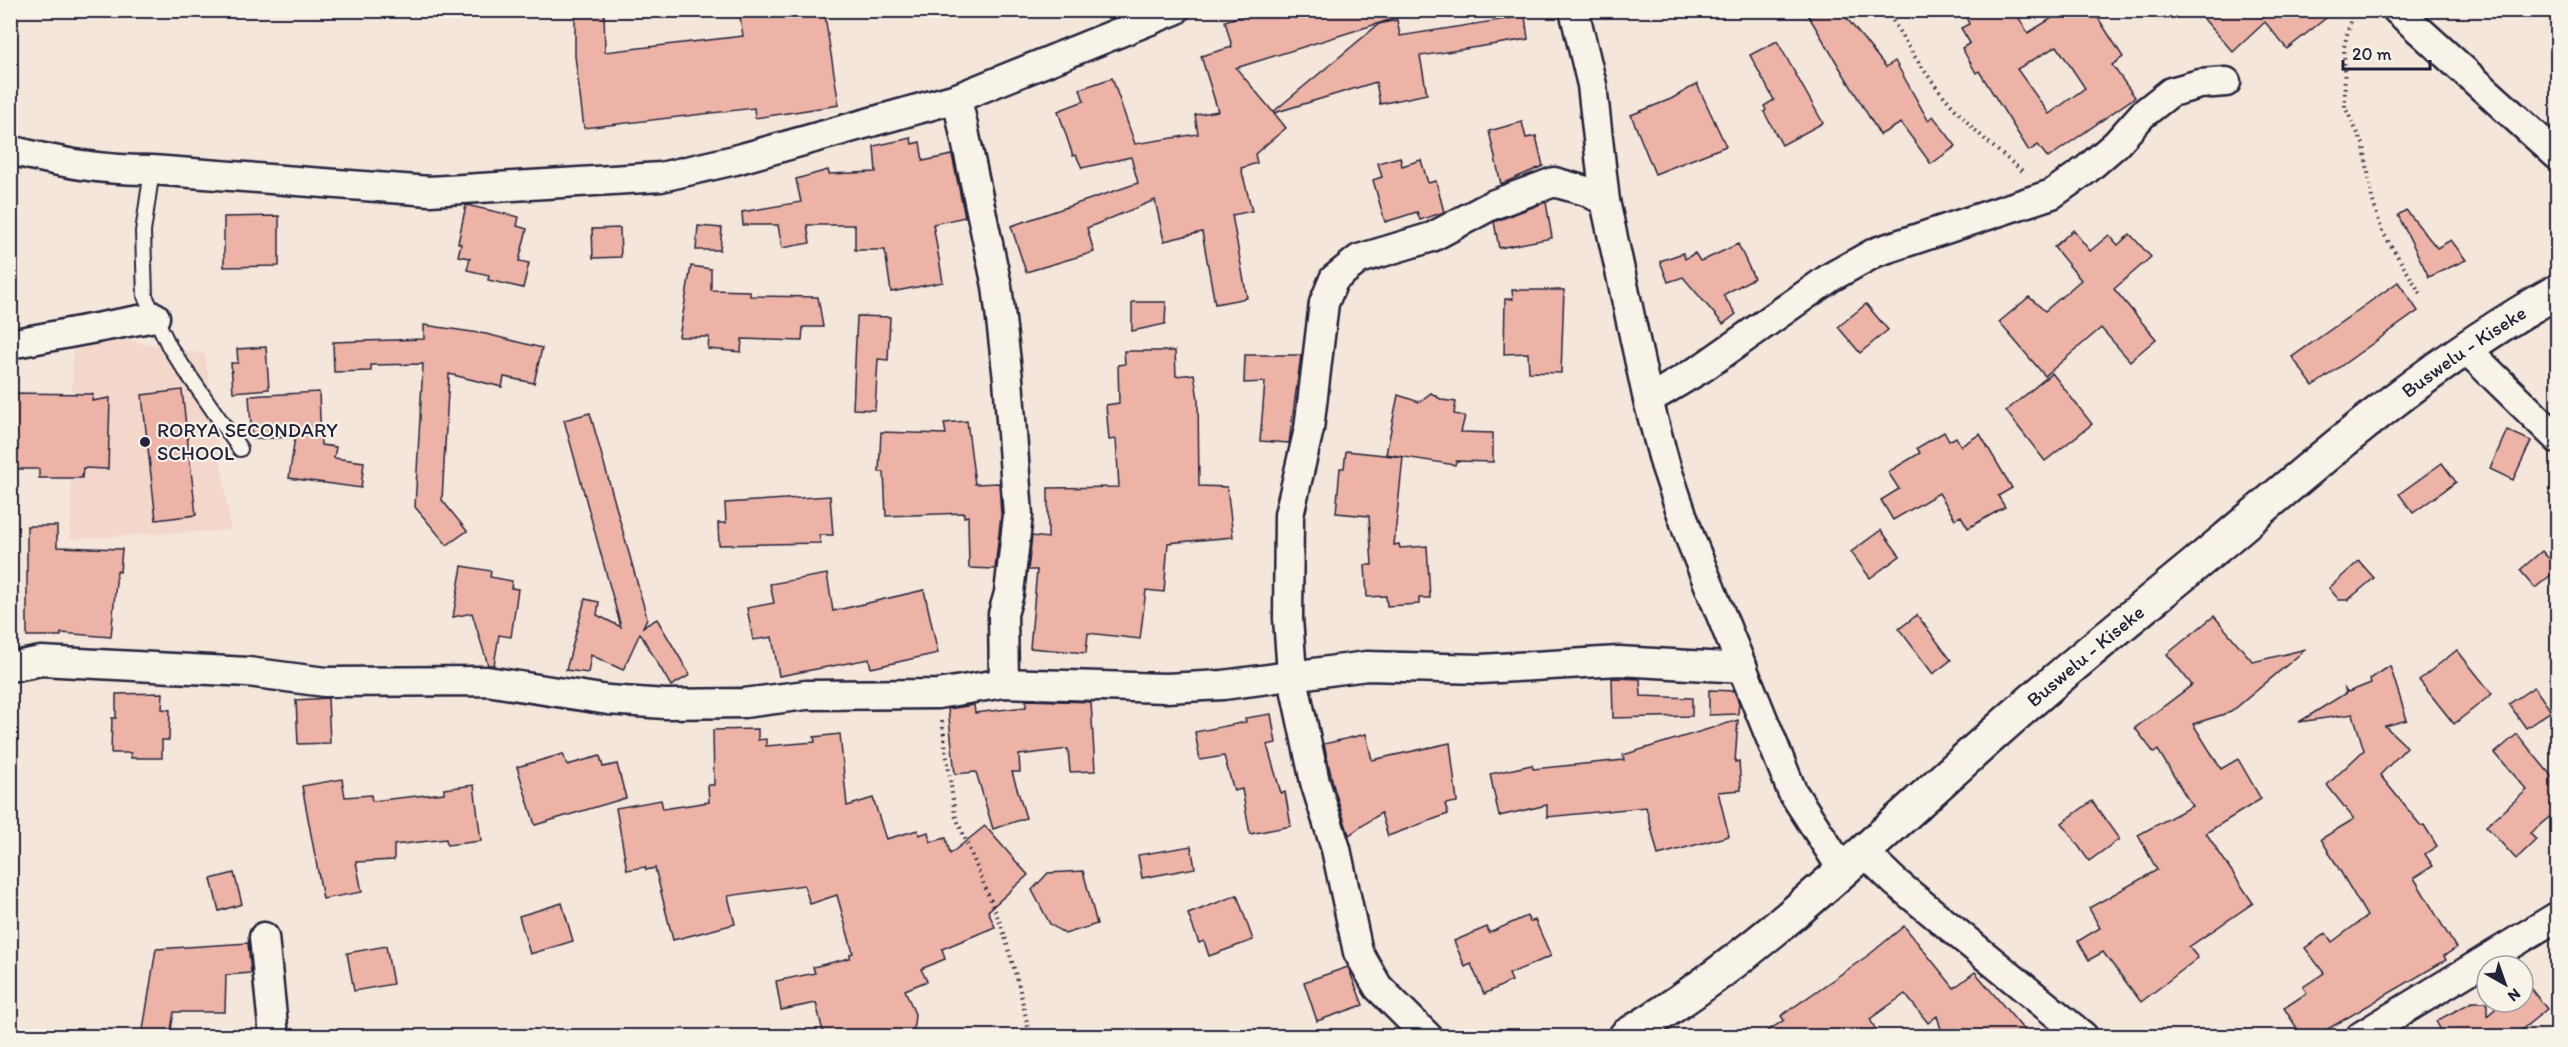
<svg xmlns="http://www.w3.org/2000/svg" width="2568" height="1047" font-family="Itim,sans-serif">
<rect width="100%" height="100%" fill="#f5e6db"/>
<filter id="ink" filterUnits="userSpaceOnUse"><feTurbulence type="fractalNoise" baseFrequency=".0167" numOctaves="2"/><feDisplacementMap in="SourceGraphic" scale="12" xChannelSelector="R" yChannelSelector="G"/><feConvolveMatrix kernelMatrix="1 2 1 2 8 2 1 2 1" color-interpolation-filters="sRGB"/></filter>
<g filter="url(#ink)">
<polygon fill="#f3d7cb" points="73,330 205,354 231,530 70,539"/>
<g fill="#edb3a7" stroke="#22223b" stroke-width="1.5" fill-rule="evenodd">
<polygon points="575,10 604,10 605,52 743,36 739,10 824,10 839,105 755,118 754,108 584,128 575,56"/>
<polygon points="1260,10 1401,10 1402,16 1236,68 1273,112 1379,24 1397,20 1400,36 1525,16 1528,39 1420,56 1427,94 1380,104 1376,82 1274,113 1286,128 1255,154 1257,163 1241,168 1252,211 1232,215 1247,298 1215,304 1202,232 1164,241 1155,200 1087,228 1094,252 1026,272 1011,226 1138,183 1131,157 1082,168 1076,155 1073,156 1058,111 1084,101 1080,89 1112,78 1135,144 1198,134 1195,115 1218,111 1201,56 1232,47 1225,21"/>
<polygon points="1805,10 1840,10 1886,67 1895,61 1928,120 1933,116 1956,146 1931,164 1901,123 1880,135"/>
<path d="M1978,10H2014L2028,33L2065,10H2093L2123,57L2112,65L2135,97L2048,158L2038,145L2029,151L1979,71L1976,73L1962,48L1970,43L1961,28L1969,24L1966,17ZM2057,46L2085,88L2049,114L2017,69Z"/>
<polygon points="2196,10 2336,10 2287,49 2265,22 2233,52"/>
<polygon points="1777,41 1823,123 1782,145 1764,112 1766,110 1764,106 1774,100 1750,55"/>
<polygon points="1697,84 1726,146 1655,174 1631,115 1671,99"/>
<polygon points="1522,122 1526,138 1536,136 1543,166 1501,184 1489,131"/>
<polygon points="911,138 912,144 920,142 923,161 952,155 965,217 933,224 943,282 891,292 885,250 855,250 855,225 807,225 810,243 782,248 778,225 743,225 742,212 801,202 796,179 828,170 829,174 876,172 874,146"/>
<polygon points="1400,157 1402,166 1421,160 1428,183 1436,181 1444,212 1420,220 1417,212 1385,222 1373,180 1382,177 1378,163"/>
<polygon points="1546,202 1552,238 1499,248 1494,222"/>
<polygon points="466,205 519,217 517,226 527,229 519,261 529,263 523,288 488,280 489,275 467,270 470,258 458,256 461,244 458,243"/>
<polygon points="2406,210 2437,248 2451,240 2466,260 2429,277 2398,215"/>
<polygon points="279,216 279,266 224,267 224,217"/>
<polygon points="698,226 722,228 720,250 696,250"/>
<polygon points="620,228 621,257 593,258 592,229"/>
<polygon points="2073,230 2090,251 2109,235 2118,245 2130,234 2151,257 2114,289 2156,339 2130,361 2101,328 2045,376 1999,322 2029,297 2045,311 2081,280 2054,247"/>
<polygon points="1738,244 1754,278 1723,295 1736,314 1723,324 1683,277 1668,282 1660,261 1683,253 1685,259 1695,253 1700,261 1704,260"/>
<polygon points="691,266 711,269 711,290 750,291 750,296 818,297 823,327 803,327 802,341 742,339 741,352 708,349 709,337 679,337"/>
<polygon points="2398,282 2418,311 2313,386 2292,357"/>
<polygon points="1512,290 1564,290 1561,373 1529,372 1528,353 1504,354 1505,299 1513,299"/>
<polygon points="1132,302 1166,302 1165,324 1132,331"/>
<polygon points="1866,304 1888,330 1860,353 1838,327"/>
<polygon points="857,316 890,317 888,360 878,359 875,410 853,409"/>
<polygon points="424,325 486,334 542,348 534,383 504,377 502,387 449,374 442,500 467,531 447,545 415,507 423,364 371,365 371,371 334,372 333,342 424,339"/>
<polygon points="266,347 269,389 233,392 231,363 238,363 237,349"/>
<polygon points="1124,351 1175,351 1176,376 1194,374 1198,399 1199,486 1227,487 1233,537 1168,543 1164,592 1146,590 1140,639 1088,633 1086,653 1030,648 1037,570 1028,570 1032,536 1048,538 1048,488 1119,487 1116,439 1109,440 1106,405 1119,403 1118,365 1125,364"/>
<polygon points="1245,355 1301,355 1289,443 1260,441 1265,382 1244,383"/>
<polygon points="2052,373 2092,424 2045,461 2006,411"/>
<polygon points="182,390 196,515 156,520 142,395"/>
<polygon points="319,392 321,445 336,447 334,458 364,462 361,488 289,478 295,437 252,439 249,396"/>
<polygon points="10,393 93,394 92,401 110,398 108,469 83,468 82,478 39,478 39,469 10,469"/>
<polygon points="1431,393 1442,400 1456,402 1454,414 1465,416 1461,432 1493,433 1493,462 1456,461 1455,465 1386,454 1398,395 1419,402"/>
<polygon points="590,413 647,618 643,627 657,619 690,675 671,686 640,633 623,670 591,655 588,673 566,670 585,599 599,602 597,615 621,627 564,420"/>
<polygon points="967,421 975,484 999,483 1001,515 995,569 969,568 968,516 964,517 964,513 886,516 884,472 879,472 881,432 946,434 944,423"/>
<polygon points="2507,430 2531,441 2513,480 2490,469"/>
<polygon points="1944,432 1949,441 1956,437 1961,446 1980,434 2012,488 1998,496 2005,507 1968,528 1961,516 1955,519 1939,493 1893,520 1881,500 1899,489 1888,472 1920,453 1917,448"/>
<polygon points="1346,451 1403,457 1394,545 1399,544 1400,548 1427,546 1430,598 1419,598 1419,604 1387,606 1386,596 1367,597 1365,565 1372,565 1369,516 1336,513 1340,468 1344,468"/>
<polygon points="2442,463 2456,482 2413,513 2399,494"/>
<polygon points="830,496 833,535 819,535 821,543 719,545 718,523 726,523 725,503"/>
<polygon points="27,526 57,526 57,547 122,549 120,572 117,571 111,637 61,633 61,636 27,636"/>
<polygon points="1881,530 1900,556 1870,578 1851,552"/>
<polygon points="2542,551 2558,569 2535,588 2520,570"/>
<polygon points="2359,561 2374,578 2348,600 2339,600 2329,588"/>
<polygon points="462,566 491,571 490,577 512,581 511,588 518,589 511,637 499,635 494,665 488,665 472,613 453,617"/>
<polygon points="827,574 833,611 924,590 938,653 871,668 869,659 779,676 772,637 753,640 747,608 774,603 770,584"/>
<polygon points="1917,615 1951,660 1933,674 1899,629"/>
<polygon points="2214,616 2253,662 2306,649 2231,712 2193,724 2221,769 2238,759 2261,799 2206,833 2253,903 2189,947 2198,958 2141,1002 2103,952 2089,960 2078,941 2100,928 2089,908 2157,870 2138,835 2192,806 2158,750 2154,753 2135,728 2192,685 2167,654"/>
<polygon points="2457,650 2492,694 2454,724 2419,680"/>
<polygon points="2390,666 2407,720 2385,726 2407,747 2380,775 2421,826 2424,825 2437,846 2425,854 2433,866 2414,878 2456,948 2444,956 2446,960 2316,1036 2302,1036 2284,1008 2307,993 2303,987 2324,973 2305,948 2326,933 2332,942 2367,916 2321,839 2354,819 2327,785 2364,750 2353,714 2299,722 2346,693 2345,689 2348,692 2371,683 2370,679"/>
<polygon points="1612,678 1640,679 1641,696 1692,698 1692,716 1613,718"/>
<polygon points="2534,687 2551,711 2526,728 2509,704"/>
<polygon points="1709,690 1734,691 1739,703 1738,714 1709,715"/>
<polygon points="163,693 162,709 170,710 169,740 162,740 162,758 131,758 131,753 111,753 112,718 116,718 116,694"/>
<polygon points="328,698 330,743 298,744 296,700"/>
<polygon points="1026,700 1091,702 1095,771 1070,772 1068,749 1019,755 1020,772 1012,772 1026,818 993,829 976,772 955,774 948,709 974,705 975,713 1026,707"/>
<polygon points="1271,714 1276,743 1267,745 1281,793 1285,792 1291,826 1250,834 1242,789 1234,791 1224,756 1200,760 1195,732 1246,722 1245,718"/>
<polygon points="1738,720 1735,762 1739,761 1741,790 1718,792 1729,836 1658,855 1646,807 1547,817 1547,805 1499,816 1490,774 1532,765 1533,769 1624,760 1623,755"/>
<polygon points="758,729 758,740 766,739 766,746 815,742 814,737 840,734 847,806 873,798 886,839 918,830 919,835 928,832 930,842 946,838 950,854 985,826 1028,875 988,911 995,927 942,949 945,959 921,969 927,981 905,990 915,1014 913,1036 824,1036 816,1003 781,1010 776,981 815,973 813,967 850,958 850,954 853,953 837,895 810,904 804,885 728,896 735,924 673,940 655,868 646,870 645,867 627,870 616,808 661,800 663,809 709,802 708,785 714,785 713,730"/>
<polygon points="1366,734 1372,760 1450,743 1457,802 1445,804 1448,814 1388,836 1381,813 1349,835 1334,788 1324,744"/>
<polygon points="2517,734 2558,784 2558,810 2530,833 2536,840 2516,859 2486,826 2527,790 2495,753"/>
<polygon points="563,754 567,765 600,756 603,767 617,764 626,798 535,825 517,767"/>
<polygon points="342,779 345,797 371,795 372,801 444,793 444,789 474,785 481,841 447,845 446,839 394,845 394,860 356,862 362,892 323,899 302,786"/>
<polygon points="2092,801 2119,839 2089,861 2062,823"/>
<polygon points="1191,846 1195,868 1142,878 1138,855"/>
<polygon points="1083,871 1097,924 1065,934 1050,924 1032,890 1048,873"/>
<polygon points="234,873 242,904 219,911 211,879"/>
<polygon points="1237,895 1253,940 1209,956 1204,941 1199,943 1188,914"/>
<polygon points="562,903 573,941 530,954 519,916"/>
<polygon points="1527,916 1530,922 1535,920 1551,956 1509,974 1512,981 1484,994 1471,964 1465,967 1454,941 1487,927 1489,933"/>
<polygon points="1904,926 1954,988 1975,972 2029,1036 1943,1036 1937,1016 1928,1023 1905,994 1870,1019 1879,1036 1760,1036 1784,1020 1781,1016 1870,954"/>
<polygon points="248,943 251,973 226,975 225,1012 174,1012 170,1036 142,1036 156,949"/>
<polygon points="386,946 393,984 354,991 347,953"/>
<polygon points="1348,967 1363,1005 1317,1021 1304,982"/>
<polygon points="2526,983 2547,1009 2514,1036 2444,1036 2436,1021 2472,1002 2487,1002 2487,1016 2503,1002 2523,1002 2523,986"/>
</g>
<g fill="none" stroke-linecap="round" stroke-linejoin="round">
<defs>
<polyline id="service" points="152,170 143,232 145,296 170,348 240,449"/>
<g id="minor">
<polyline points="1574,10 1592,85 1605,201 1648,400 1665,464 1690,538 1792,791 1844,872"/>
<polyline points="2397,10 2558,156"/>
<polyline points="957,98 997,286 1008,379 1018,515 1009,593 1003,614 1004,683"/>
<path d="M10,150C62,163 99,170 152,170L430,191L661,177L735,160L957,98L1175,10"/>
<polyline points="10,344 155,317"/>
<polyline points="2466,349 2558,439"/>
<polyline points="1648,400 1702,368 1831,277 1876,252 2052,194 2086,170 2116,144 2143,114 2171,92 2200,84 2226,82"/>
<polyline points="10,667 41,661 248,672 325,682 487,681 608,700 665,704 744,703 806,695 938,694 1004,683 1166,688 1223,685 1367,666 1481,669 1619,661 1743,668"/>
<polyline points="1865,853 1895,882 2083,1036"/>
<polyline points="264,937 274,1036"/>
<polyline points="1427,1036 1378,987 1358,952 1336,849 1315,782 1292,674 1288,618 1289,515 1309,429 1324,303 1334,279 1359,259 1432,237 1492,205 1554,182 1586,191 1605,201"/>
<polyline points="2361,1036 2558,916"/>
</g>
<g id="secondary">
<path id="s1" d="M1626,1036C1764,953 1876,838 1996,732C2071,665 2149,603 2226,539C2331,450 2437,358 2558,291"/>
</g>
</defs>
<use href="#service" stroke="#22223b" stroke-width="18"/>
<use href="#minor" stroke="#22223b" stroke-width="33"/>
<use href="#secondary" stroke="#22223b" stroke-width="38"/>
<g stroke="#22223b" stroke-width="4" stroke-dasharray="1.5 4.5" stroke-linecap="butt">
<path d="M1887,10C1925,80 1963,125 2025,173"/>
<polyline points="2353,10 2344,47 2345,107 2364,146 2372,198 2382,231 2422,296"/>
<polyline points="942,721 955,815 1003,930 1019,986 1030,1036"/>
</g>
<use href="#service" stroke="#f7f3e8" stroke-width="14"/>
<use href="#minor" stroke="#f7f3e8" stroke-width="28"/>
<use href="#secondary" stroke="#f7f3e8" stroke-width="33"/>
</g>
</g>
<circle fill="#22223b" stroke="#f7f3e8" stroke-width="2" cx="145" cy="442" r="6"/>
<g text-anchor="middle" stroke-width="4.5" stroke-linejoin="round" paint-order="stroke">
<g font-size="20" fill="#22223b" stroke="#f7f3e8">
<text dy="7" stroke="none"><textPath href="#s1" startOffset="1083">Buswelu - Kiseke</textPath></text>
<text dy="7" stroke="none"><textPath href="#s1" startOffset="597">Buswelu - Kiseke</textPath></text>
</g>
<g font-size="20" fill="#22223b" stroke="#f7f3e8" text-anchor="start">
<text x="157" y="437">RORYA SECONDARY<tspan x="157" dy="23">SCHOOL</tspan></text>
</g>
</g>
<rect width="2568" height="1047" fill="none" stroke="#f7f3e8" stroke-width="36"/>
<rect x="18" y="18" width="2532" height="1011" fill="none" stroke="#22223b" stroke-width="2" filter="url(#ink)"/>
<g transform="translate(2505 984) rotate(140)"><circle r="28" fill="#f7f3e8" stroke="#a29fa3" stroke-width="1.5"/>
<path d="M0-4.5L10 22L0 15L-10 22Z" fill="#22223b"/>
<text y="-9" font-size="16" font-weight="bold" text-anchor="middle" fill="#22223b">N</text>
</g>
<path d="M2343 60v9h87v-9" fill="none" stroke="#22223b" stroke-width="3"/>
<text x="2352" y="60" font-size="18" fill="#22223b" stroke="#f7f3e8" stroke-width="4.5" paint-order="stroke">20 m</text>
</svg>
